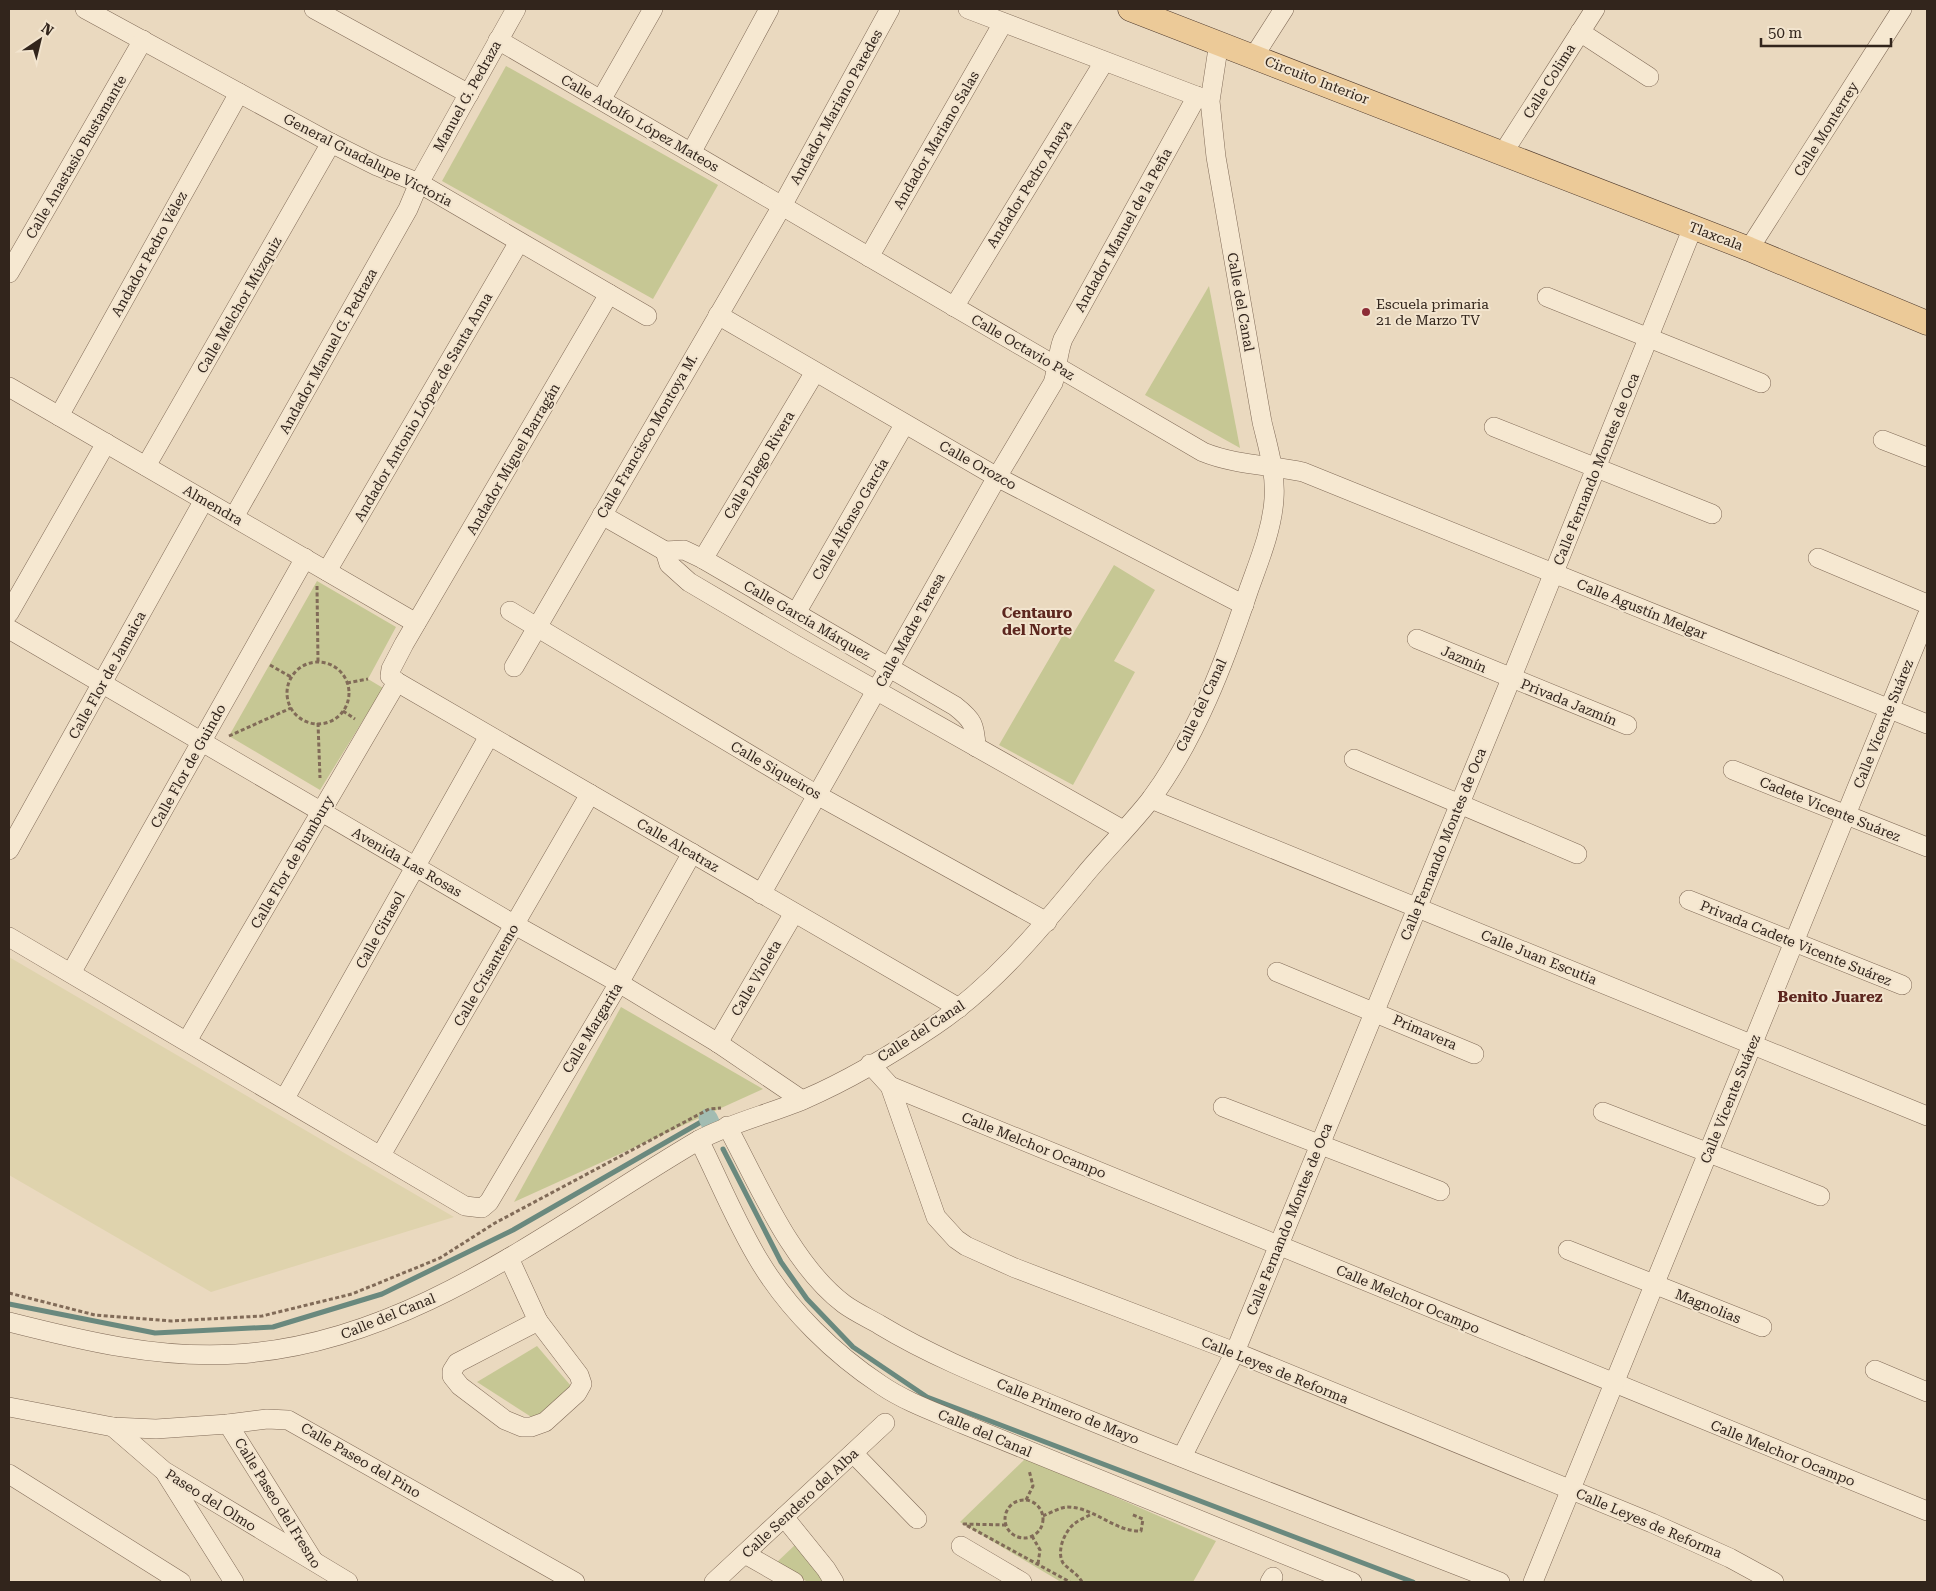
<svg xmlns="http://www.w3.org/2000/svg" width="1936" height="1591" font-family="'Roboto Serif',serif">
<rect width="100%" height="100%" fill="#ead9bf"/>
<polygon fill="#dfd3ad" points="9,957 454,1217 211,1292 9,1175"/>
<g fill="#c6c794">
<polygon points="506,66 718,185 653,299 442,181"/>
<polygon points="1209,286 1240,448 1145,395"/>
<polygon points="1114,565 1155,590 1114,661 1135,672 1073,785 999,745 1063,635 1070,639"/>
<polygon points="317,581 396,627 368,679 383,688 320,790 229,736"/>
<polygon points="621,1007 763,1089 514,1202"/>
<polygon points="537,1346 571,1386 536,1420 477,1382"/>
<polygon points="1026,1458 1216,1541 1193,1582 1061,1582 960,1522"/>
<polygon points="795,1545 827,1582 808,1582 775,1564"/>
</g>
<g fill="none" stroke-linecap="round" stroke-linejoin="round">
<g stroke="#6a897e" stroke-width="5">
<polyline points="723,1149 781,1262 807,1299 853,1347 927,1397 1413,1582"/>
<polyline points="9,1304 155,1333 273,1327 382,1294 513,1230 708,1118"/>
</g>
<polyline stroke="#a2bcb2" stroke-width="19" points="708,1118 715,1133"/>
<defs>
<g id="minor">
<polyline points="85,9 331,143 377,166 419,183 647,316"/>
<polyline points="314,9 469,94"/>
<polyline points="968,9 1207,100"/>
<polyline points="1580,32 1649,77"/>
<path d="M498,40L1203,452C1235,465 1270,465 1303,472L1927,724"/>
<polyline points="1254,56 1284,9"/>
<polyline points="601,100 653,9"/>
<polyline points="691,153 769,9"/>
<polyline points="1503,153 1595,9"/>
<polyline points="1749,249 1902,9"/>
<polyline points="869,257 1003,23"/>
<polyline points="9,273 143,40"/>
<polyline points="609,294 404,644 391,669 390,676 397,682 959,1008"/>
<polyline points="1547,297 1761,383"/>
<polyline points="954,307 1104,62"/>
<polyline points="718,315 997,477 1244,605"/>
<polyline points="9,387 416,623"/>
<polyline points="59,416 239,93"/>
<polyline points="1494,427 1712,514"/>
<polyline points="1883,440 1927,457"/>
<polyline points="146,466 331,143"/>
<path d="M602,515L665,551L684,550L703,559L955,706C973,720 975,725 976,747"/>
<polyline points="234,517 408,209 419,183 516,9"/>
<polyline points="665,551 669,564 689,582 796,645 1123,830"/>
<polyline points="1818,558 1927,604"/>
<polyline points="703,559 815,372"/>
<polyline points="327,571 519,242"/>
<polyline points="510,611 817,795 1047,922"/>
<polyline points="9,613 106,443"/>
<polyline points="796,613 904,425"/>
<polyline points="9,629 515,925 619,983 718,1043 802,1100"/>
<polyline points="1417,639 1627,725"/>
<polyline points="514,667 782,206 890,9"/>
<polyline points="1354,759 1577,854"/>
<polyline points="1733,770 1927,847"/>
<polyline points="1151,799 1927,1116"/>
<polyline points="9,850 204,500"/>
<path d="M761,894L997,477L1053,383C1058,368 1057,354 1063,339L1197,96"/>
<polyline points="1689,900 1902,985"/>
<polyline points="9,937 465,1206 482,1208 489,1202 619,983 692,853"/>
<polyline points="1277,972 1474,1054"/>
<polyline points="71,973 305,558"/>
<polyline points="187,1041 397,682"/>
<polyline points="718,1043 794,913"/>
<polyline points="870,1064 890,1086 936,1217 956,1239 966,1246 1015,1268 1235,1352 1652,1523 1730,1558 1774,1582"/>
<polyline points="890,1086 1927,1511"/>
<polyline points="285,1098 489,736"/>
<polyline points="1223,1107 1440,1191"/>
<polyline points="1603,1112 1820,1196"/>
<path d="M727,1126C758,1183 791,1264 844,1304C855,1312 868,1318 880,1325C938,1360 1000,1383 1062,1409C1207,1469 1354,1525 1500,1582"/>
<path d="M699,1140C719,1180 736,1223 760,1262C789,1310 834,1354 881,1385C906,1402 935,1412 963,1424L1352,1582"/>
<polyline points="381,1155 590,794"/>
<polyline points="1568,1250 1762,1327"/>
<polyline points="509,1258 538,1321"/>
<polygon points="538,1321 579,1375 582,1384 577,1393 545,1422 531,1427 522,1427 505,1420 460,1386 452,1376 452,1371 457,1363"/>
<path d="M9,1322C84,1341 158,1359 236,1354C410,1344 554,1225 699,1140C733,1122 770,1114 805,1099C849,1080 894,1053 934,1026C993,986 1038,932 1083,877C1105,850 1130,826 1151,799C1196,738 1225,661 1249,589C1259,561 1272,530 1274,499C1276,473 1268,447 1262,422L1216,157L1210,101L1219,42"/>
<polyline points="1875,1370 1927,1392"/>
<polyline points="9,1407 113,1427 156,1429 228,1424 267,1419 288,1420 575,1582"/>
<polyline points="228,1424 313,1560"/>
<polyline points="113,1427 164,1471 348,1582"/>
<polyline points="853,1453 917,1519"/>
<polyline points="1182,1457 1235,1352 1511,679 1693,227"/>
<polyline points="9,1474 181,1582"/>
<polyline points="166,1474 234,1582"/>
<polyline points="784,1517 826,1569 834,1582"/>
<polyline points="961,1546 1022,1582"/>
<polyline points="745,1554 794,1582"/>
<polyline points="714,1582 885,1423"/>
<polyline points="1270,1582 1273,1577"/>
<polyline points="1533,1582 1927,616"/>
</g>
<polyline id="major" points="1130,9 1749,249 1927,323"/>
</defs>
<use href="#minor" stroke="#816b58" stroke-width="20"/>
<use href="#major" stroke="#4f3a2d" stroke-width="25"/>
<g stroke="#816b58" stroke-width="3" stroke-dasharray="4 2.5" stroke-linecap="butt">
<polyline points="317,586 318,662"/>
<circle cx="318" cy="693" r="31"/>
<polyline points="270,665 291,677"/>
<polyline points="347,683 368,679"/>
<polyline points="343,711 355,719"/>
<polyline points="318,723 320,778"/>
<polyline points="229,736 291,708"/>
<polyline points="9,1293 95,1315 171,1321 262,1316 352,1294 440,1258 495,1223 709,1109 721,1108"/>
<circle cx="1024" cy="1519" r="19"/>
<polyline points="1026,1500 1033,1486 1029,1470"/>
<path d="M1043,1516C1050,1513 1059,1508 1066,1507C1093,1506 1114,1532 1141,1531L1143,1519L1131,1514"/>
<polyline points="1006,1525 964,1524 1070,1582"/>
<polyline points="1032,1536 1040,1550 1038,1564"/>
<path d="M1082,1582C1078,1574 1069,1570 1063,1563C1056,1551 1065,1531 1074,1524C1079,1520 1086,1517 1092,1514"/>
</g>
<use href="#minor" stroke="#f6e8d1" stroke-width="19"/>
<use href="#major" stroke="#ecca98" stroke-width="24"/>
</g>
<circle fill="#8c2c36" stroke="#f2e4ce" stroke-width="2" cx="1366" cy="312" r="5"/>
<g text-anchor="middle" stroke-width="4" stroke-linejoin="round" paint-order="stroke">
<g font-size="14" fill="#32251c" stroke="#f2e4ce">
<text transform="translate(1317 80) rotate(21)" y="5">Circuito Interior</text>
<text transform="translate(1549 81) rotate(-58)" y="5">Calle Colima</text>
<text transform="translate(467 96) rotate(-61)" y="5">Manuel G. Pedraza</text>
<text transform="translate(836 107) rotate(-61)" y="5">Andador Mariano Paredes</text>
<text transform="translate(640 123) rotate(30)" y="5">Calle Adolfo López Mateos</text>
<text transform="translate(1826 129) rotate(-58)" y="5">Calle Monterrey</text>
<text transform="translate(936 140) rotate(-60)" y="5">Andador Mariano Salas</text>
<text transform="translate(76 157) rotate(-60)" y="5">Calle Anastasio Bustamante</text>
<text transform="translate(368 160) rotate(27)" y="5">General Guadalupe Victoria</text>
<text transform="translate(1029 184) rotate(-58)" y="5">Andador Pedro Anaya</text>
<text transform="translate(1123 230) rotate(-61)" y="5">Andador Manuel de la Peña</text>
<text transform="translate(1716 236) rotate(21)" y="5">Tlaxcala</text>
<text transform="translate(149 254) rotate(-61)" y="5">Andador Pedro Vélez</text>
<text transform="translate(1241 302) rotate(80)" y="5">Calle del Canal</text>
<text transform="translate(239 305) rotate(-60)" y="5">Calle Melchor Múzquiz</text>
<text transform="translate(1023 347) rotate(30)" y="5">Calle Octavio Paz</text>
<text transform="translate(328 351) rotate(-61)" y="5">Andador Manuel G. Pedraza</text>
<text transform="translate(423 407) rotate(-60)" y="5">Andador Antonio López de Santa Anna</text>
<text transform="translate(647 436) rotate(-60)" y="5">Calle Francisco Montoya M.</text>
<text transform="translate(513 459) rotate(-60)" y="5">Andador Miguel Barragán</text>
<text transform="translate(759 465) rotate(-59)" y="5">Calle Diego Rivera</text>
<text transform="translate(978 465) rotate(29)" y="5">Calle Orozco</text>
<text transform="translate(1596 469) rotate(-68)" y="5">Calle Fernando Montes de Oca</text>
<text transform="translate(213 505) rotate(30)" y="5">Almendra</text>
<text transform="translate(850 519) rotate(-60)" y="5">Calle Alfonso García</text>
<text transform="translate(1642 609) rotate(22)" y="5">Calle Agustín Melgar</text>
<text transform="translate(807 620) rotate(30)" y="5">Calle García Márquez</text>
<text transform="translate(910 630) rotate(-61)" y="5">Calle Madre Teresa</text>
<text transform="translate(1464 659) rotate(23)" y="5">Jazmín</text>
<text transform="translate(107 675) rotate(-61)" y="5">Calle Flor de Jamaica</text>
<text transform="translate(1569 702) rotate(22)" y="5">Privada Jazmín</text>
<text transform="translate(1201 705) rotate(-65)" y="5">Calle del Canal</text>
<text transform="translate(1883 724) rotate(-68)" y="5">Calle Vicente Suárez</text>
<text transform="translate(188 766) rotate(-61)" y="5">Calle Flor de Guindo</text>
<text transform="translate(776 770) rotate(30)" y="5">Calle Siqueiros</text>
<text transform="translate(1830 809) rotate(22)" y="5">Cadete Vicente Suárez</text>
<text transform="translate(1443 844) rotate(-68)" y="5">Calle Fernando Montes de Oca</text>
<text transform="translate(678 845) rotate(30)" y="5">Calle Alcatraz</text>
<text transform="translate(292 862) rotate(-60)" y="5">Calle Flor de Bumbury</text>
<text transform="translate(407 862) rotate(30)" y="5">Avenida Las Rosas</text>
<text transform="translate(380 930) rotate(-61)" y="5">Calle Girasol</text>
<text transform="translate(1796 943) rotate(22)" y="5">Privada Cadete Vicente Suárez</text>
<text transform="translate(1539 957) rotate(22)" y="5">Calle Juan Escutia</text>
<text transform="translate(486 975) rotate(-60)" y="5">Calle Crisantemo</text>
<text transform="translate(756 978) rotate(-60)" y="5">Calle Violeta</text>
<text transform="translate(592 1028) rotate(-59)" y="5">Calle Margarita</text>
<text transform="translate(921 1031) rotate(-33)" y="5">Calle del Canal</text>
<text transform="translate(1425 1032) rotate(23)" y="5">Primavera</text>
<text transform="translate(1730 1099) rotate(-68)" y="5">Calle Vicente Suárez</text>
<text transform="translate(1034 1145) rotate(22)" y="5">Calle Melchor Ocampo</text>
<text transform="translate(1289 1219) rotate(-68)" y="5">Calle Fernando Montes de Oca</text>
<text transform="translate(1408 1299) rotate(23)" y="5">Calle Melchor Ocampo</text>
<text transform="translate(1708 1306) rotate(22)" y="5">Magnolias</text>
<text transform="translate(388 1316) rotate(-22)" y="5">Calle del Canal</text>
<text transform="translate(1275 1370) rotate(22)" y="5">Calle Leyes de Reforma</text>
<text transform="translate(1068 1411) rotate(22)" y="5">Calle Primero de Mayo</text>
<text transform="translate(985 1433) rotate(23)" y="5">Calle del Canal</text>
<text transform="translate(1783 1453) rotate(22)" y="5">Calle Melchor Ocampo</text>
<text transform="translate(361 1460) rotate(30)" y="5">Calle Paseo del Pino</text>
<text transform="translate(211 1500) rotate(32)" y="5">Paseo del Olmo</text>
<text transform="translate(278 1503) rotate(58)" y="5">Calle Paseo del Fresno</text>
<text transform="translate(800 1503) rotate(-43)" y="5">Calle Sendero del Alba</text>
<text transform="translate(1649 1523) rotate(23)" y="5">Calle Leyes de Reforma</text>
</g>
<g font-size="14" fill="#32251c" stroke="#f2e4ce" text-anchor="start">
<text x="1376" y="309">Escuela primaria<tspan x="1376" dy="16">21 de Marzo TV</tspan></text>
</g>
<g font-size="15" font-weight="bold" fill="#5c261e" stroke="#f2e4ce">
<text x="1037" y="618">Centauro<tspan x="1037" dy="17">del Norte</tspan></text>
<text x="1830" y="1002">Benito Juarez</text>
</g>
</g>
<rect width="1936" height="1591" fill="none" stroke="#32251c" stroke-width="20"/>
<g transform="translate(40 40) rotate(35)" stroke="#f2e4ce" stroke-width="4" paint-order="stroke">
<path d="M0-4L9 19L0 12L-9 19Z" fill="#32251c"/>
<text y="-8" font-size="14" font-weight="bold" text-anchor="middle" fill="#32251c">N</text>
</g>
<path d="M1761 38v8h130v-8" fill="none" stroke="#32251c" stroke-width="2.5"/>
<text x="1768" y="38" font-size="15" fill="#32251c" stroke="#f2e4ce" stroke-width="4" paint-order="stroke">50 m</text>
</svg>
